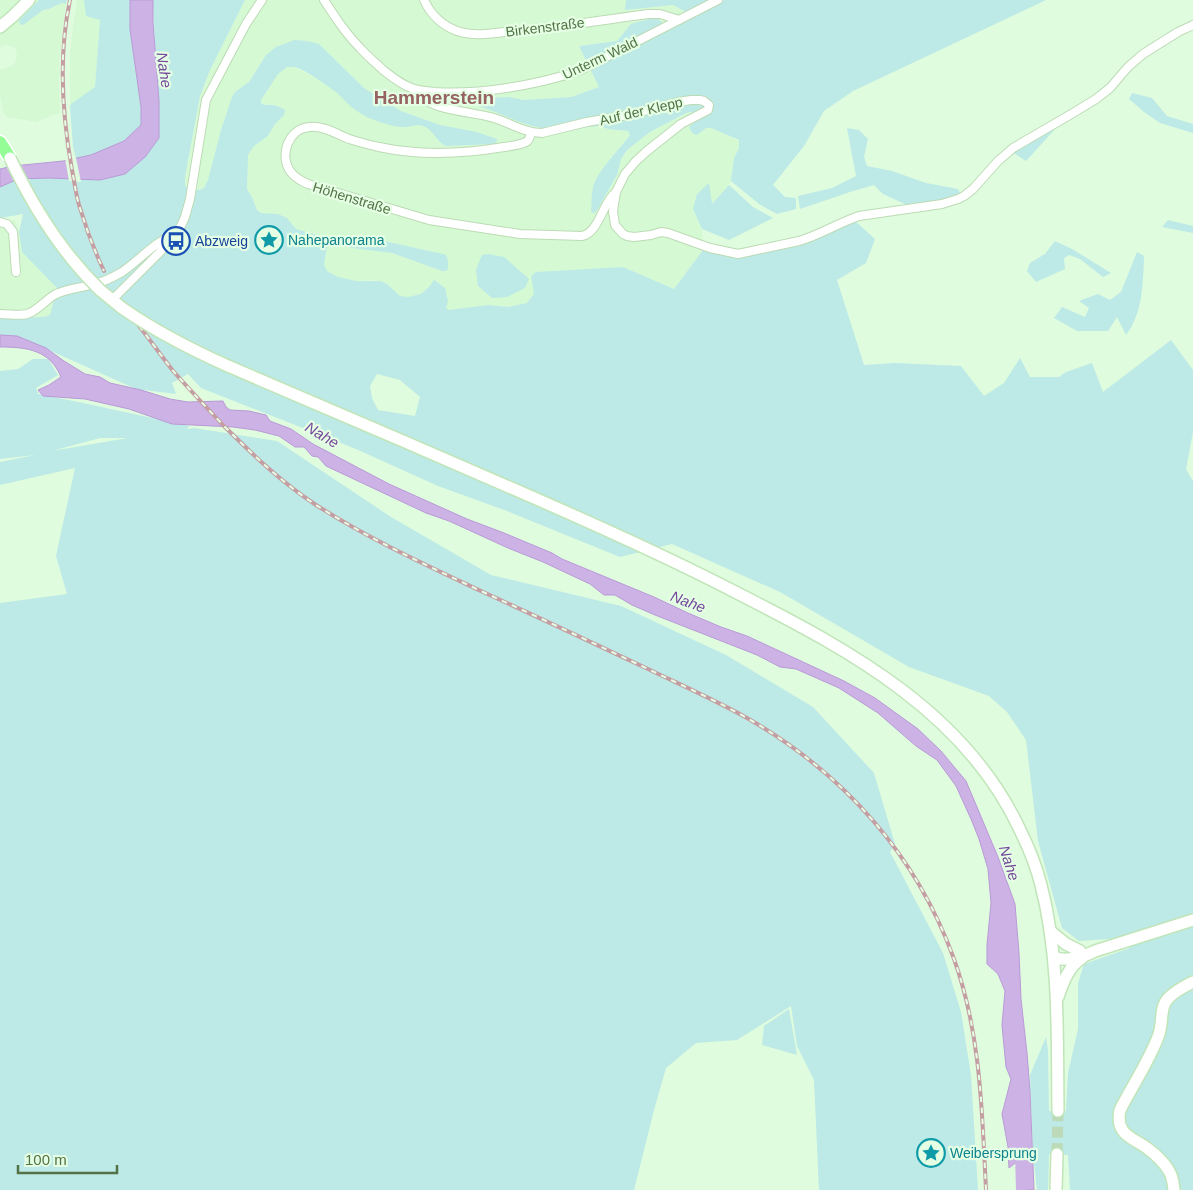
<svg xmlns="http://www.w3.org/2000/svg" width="1193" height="1190" font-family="Helvetica,sans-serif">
<rect width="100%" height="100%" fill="#dffcde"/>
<g fill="#d5f9d3">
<polygon points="0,0 39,0 19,20 34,16 43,10 49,9 62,3 66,4 60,54 59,83 60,114 55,114 37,122 7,117 3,111 0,95 0,70 11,66 15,63 17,54 15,48 8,45 3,46 0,49"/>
<polygon points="77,0 84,0 86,16 100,20 95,87 71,104 70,106 70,54 73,27"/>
<polygon points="245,0 626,0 626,10 673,5 686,12 664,24 632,24 617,41 579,46 599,87 571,97 524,100 509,97 479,98 477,105 478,106 492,110 531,126 542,128 548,135 587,127 600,126 608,129 628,131 630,135 610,159 597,178 593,188 592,211 593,212 596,212 617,175 621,159 627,150 650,132 686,113 691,112 701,115 697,135 706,128 711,128 739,141 739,147 734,158 731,181 729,185 712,204 693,209 702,229 703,250 674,289 623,267 531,276 534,294 527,303 508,307 488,305 449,310 446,308 446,305 429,287 421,294 408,297 400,297 387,284 373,280 356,281 338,277 327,271 324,265 326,252 327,248 330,245 336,244 352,248 392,253 442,271 446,255 384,241 361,237 342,239 324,237 296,229 287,218 278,214 261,213 257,210 252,197 247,190 248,155 254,146 268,136 275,124 280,119 285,110 280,107 272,104 264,105 261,103 261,100 278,74 287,67 295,67 319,80 337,93 357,111 374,120 388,124 404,127 415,125 423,126 429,129 442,145 446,146 493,144 497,139 477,132 440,125 401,111 364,88 319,44 266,55 249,82 236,92 232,98 221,130 208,180 204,188 199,190 187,188 185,185 185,177 200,96 210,70"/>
<polygon points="15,220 19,232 22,252 57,287 51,315 44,317 0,318 0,222"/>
</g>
<g fill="#bde9e7" fill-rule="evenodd">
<polygon points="39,0 67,0 66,4 62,3 49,9 43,10 23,25 20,24 19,20"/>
<polygon points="84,0 130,0 130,29 141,107 141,125 124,141 91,155 76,158 73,147 70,107 71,104 95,87 100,20 86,16"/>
<path d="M153,0H245L210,70L200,96L185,177V185L187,188L199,190L204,188L208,180L221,130L232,97L235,92L249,82L266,55L276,47L294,40L307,41L319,44L364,88L401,111L440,125L477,132L497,139V141L494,144L446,146C436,142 434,130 423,126C416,124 411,127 404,127C391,127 368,119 357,111C350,107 344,99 337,93C328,86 306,70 295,67C292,67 289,67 287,67L278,74L261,100V103L264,105C272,104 278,105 285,110L284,115L275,124L268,136L254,146L248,155L247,189L252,197L257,210L261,213L278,214L287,218L296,229L324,237L342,239L361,237L384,241L443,254L446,255L448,261V269L446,271H442L392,253L352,248L336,244L331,245L327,248L326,252L324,265L327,271L338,277L356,281H380L387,284L400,296L408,297L421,294L429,287L434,280L445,288L448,301L446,308L449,310L488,305L508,307L527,303L534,294L531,276L536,272L623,267L674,289L703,250L721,255L743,257L811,241L855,221L875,239L866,263L837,280L864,365L895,363L961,366L984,396L1004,383L1020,358L1030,377H1059L1066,372L1092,363L1103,392L1171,340L1193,370V432L1186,469L1193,481V1190H1070L1068,1155L1049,1154L1048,1190H1037L1033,1154L1030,1075L1046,1037L1048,1050L1049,1111H1066L1068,1073L1078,1029V983L1084,964L1130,948L1125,938L1079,941L1062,928L1038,841L1026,740L1007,712L989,696L909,667L780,592L672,544L620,557L507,511L438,486L356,449L201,388L188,374L172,383L176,394L136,389L31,342L0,336V318L44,317L50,315L57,288L22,252L19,232L23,214L0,218V187L18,179L29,188L30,179L49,178L100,180L125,174L159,138C159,92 154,46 153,0ZM377,374L400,380L420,397L415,416L378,410L372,398L370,386Z"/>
<path d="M626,0H1046L853,91L824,111L804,146L773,185L785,197L796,198V209L777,214L759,204L731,181L734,158L739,148V140L711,128H706L697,135C692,134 691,131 689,127L701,116L691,112L686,113L650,132L627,150L621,159L617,175L596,212L593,213L591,211C592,203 591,195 593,187C598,170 619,150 630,135L628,131L608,129L600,126L587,127L548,135L542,128C520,125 500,112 478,106L477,105L479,98L509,97L524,100L571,97L599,87L579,46L617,41L631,24L656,17L664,24L686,12L673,5L625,10Z"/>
<polygon points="1132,93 1152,98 1167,116 1193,124 1193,133 1160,123 1144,112 1129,99"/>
<polygon points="847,128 859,130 868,139 864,157 867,166 892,171 926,183 958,189 961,195 948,201 909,206 883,194 874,185 850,192 800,209 798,196 832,188 856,176"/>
<polygon points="1052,128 1056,128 1026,161 1012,152"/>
<polygon points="709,183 712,204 729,185 753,207 773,218 729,240 702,229 693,209 697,194"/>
<polygon points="1168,220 1193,226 1193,233 1162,227"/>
<polygon points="1055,241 1072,249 1111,273 1103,277 1080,259 1069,255 1064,258 1065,269 1036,282 1027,271 1030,263 1045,254"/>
<path d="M1137,252L1144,256C1143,283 1143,313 1126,335L1117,317L1108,331H1077L1054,318L1062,307L1085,317L1089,308L1079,301L1098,294L1110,300L1121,292Z"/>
<polygon points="488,254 504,257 529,279 525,288 507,297 492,298 478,286 476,270 482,255"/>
<path d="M33,359H48L58,375L36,388L38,394L83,403L189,426L187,429L194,428L277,441L391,517L491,575L621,606L726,655L813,707L874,773L895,844L890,852L943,953L961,1012L971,1075L978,1190H819L814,1080L797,1046L791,1006L737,1040L696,1043L666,1068L654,1110L634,1190H0V603L67,594L56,556L75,468L0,485V462L35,455L0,459V371L18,369ZM100,438H128L52,451Z"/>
<polygon points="789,1009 797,1055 762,1045 764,1026"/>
</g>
<g fill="#cdb3e5" stroke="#b999d7">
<polygon points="130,0 153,0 153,23 159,101 159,138 145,157 125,174 100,180 49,178 18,179 0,187 0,169 13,166 63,161 91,155 124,141 141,125 141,107 130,29"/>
<path d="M0,335L17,336L46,348L64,361L85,374L100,377L110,383L141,390L170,399L188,402L223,401L226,407L230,410L249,411L266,415L270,421L291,429L313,444L389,484L467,519L504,533L552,553L562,559L654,597L688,613L721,627L747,636L844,681L875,698L918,729L941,751L966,781L998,857L1015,904L1019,953L1021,999L1027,1053L1030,1091L1034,1190H1025L1019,1160L1009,1168L1008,1147L1002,1114L1011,1079L1006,1067L1002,1025L1005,991L998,974L987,964V945L991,903L988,869L979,839L971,819L956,786L937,760L916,746L878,713L839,688L796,669L780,667L757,655L655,615L632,605L615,595H604L590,584L543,562L508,548L449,521L426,513L326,466L318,457L312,456L304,447H295L279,436L255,430L233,427L172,424L129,409L85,399L43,396L38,390L49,385L61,377C50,350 27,347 0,347Z"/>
</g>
<polygon fill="#dffcde" points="75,156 76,158 81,182 69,181 65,158"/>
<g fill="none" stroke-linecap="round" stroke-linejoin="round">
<polyline stroke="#cdb3e5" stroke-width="12" points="1021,1155 1022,1190"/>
<polyline stroke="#bcdab8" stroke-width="11" stroke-dasharray="11 5.5" stroke-linecap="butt" points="1057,1154 1058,1111"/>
<defs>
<g id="street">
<path d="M324,0C335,17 346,34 361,49C368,57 376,63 383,70C391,76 399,83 409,87C417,91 426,91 435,92C480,95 536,85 579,71L718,0"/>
<path d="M424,0C431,15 441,25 457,31C475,37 495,33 514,31C559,27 603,20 648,14H660L679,20"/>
<path d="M415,90C428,112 472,111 494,118C510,123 525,133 542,133L587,122L633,114L678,102L691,100H700L704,101L709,105L708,110L681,124L647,151L636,161L625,174L616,192L613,211L615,225L623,234L627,236L634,237L651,235L661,232L668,233L710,248L738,254L799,241C820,235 838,223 859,216L942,204L958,199L964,196L973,189L998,161L1013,148L1073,113L1096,99L1110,88L1128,67L1143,54L1178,32L1193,25"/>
<path d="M531,132C530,136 530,140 526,142C520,145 511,146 504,147C462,154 420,156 379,147C369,145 359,142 349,139C337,134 322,125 309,127C289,129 279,154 290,171C294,177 301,181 308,184L429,220L520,234L582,236C599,233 602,203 616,192"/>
<polyline points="0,222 7,224 13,232 16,272"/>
<polyline points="112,300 160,252 173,238 181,226 185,217 190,199 206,100 246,24 262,0"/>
<path d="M0,314C9,314 19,316 27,314C38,311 46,299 56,294C67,289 79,288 90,285C101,283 112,278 122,272C140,260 155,241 176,234"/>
</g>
<g id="secondary">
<polyline points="0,27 12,17 29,0"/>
<polyline points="100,290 122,308"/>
<path d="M228,366C329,409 431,453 532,497C603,528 674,560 743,596C851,651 965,713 1019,828C1028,846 1036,865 1041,885C1060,959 1057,1036 1058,1111"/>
<polyline points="1050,931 1066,944 1080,951"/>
<path d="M1054,958C1069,961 1081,958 1095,951L1193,920"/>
<path d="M1058,997C1063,982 1069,966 1082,958"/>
<polyline points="1056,1190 1057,1154"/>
<path d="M1174,1190C1173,1183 1173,1177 1169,1171C1164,1162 1155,1154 1147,1148C1131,1137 1115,1134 1120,1110C1132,1086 1148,1063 1158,1037C1163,1026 1160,1011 1165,1003C1169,994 1185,986 1193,982"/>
</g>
<polyline id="primary" points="0,142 10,158"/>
</defs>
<use href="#street" stroke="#bcdbb5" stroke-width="10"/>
<use href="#secondary" stroke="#c0e5b8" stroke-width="14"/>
<use href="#primary" stroke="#fff" stroke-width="15"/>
<use href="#street" stroke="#fff" stroke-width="8"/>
<use href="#secondary" stroke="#fff" stroke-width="11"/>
<use href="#primary" stroke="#95fd95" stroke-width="12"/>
<defs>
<g id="rail">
<path d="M70,0C58,56 62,114 72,170C75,184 76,198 81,211C87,231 95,252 104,271"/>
<path d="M139,326C151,341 162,357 174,372C190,390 206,407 223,425C252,454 281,482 316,505C369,539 426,565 483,592C538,617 593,643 648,669C681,685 715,700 747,718C843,773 916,854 954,959C981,1034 982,1112 986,1190"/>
</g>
</defs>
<use href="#rail" stroke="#c49ea2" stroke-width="4"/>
<use href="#rail" stroke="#e5ffe4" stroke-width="2" stroke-dasharray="5.5" stroke-linecap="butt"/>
<defs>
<g id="secondary-bridge">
<path d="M10,158C33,207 61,252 100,290"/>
<path d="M122,308C155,331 190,349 228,366"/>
</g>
</defs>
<use href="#secondary-bridge" stroke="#c0e5b8" stroke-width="14" stroke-linecap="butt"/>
<use href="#secondary-bridge" stroke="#fff" stroke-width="11"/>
</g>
<defs>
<symbol id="sight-ring" viewBox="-11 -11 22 22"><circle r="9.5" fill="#e5ffe4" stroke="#0f9aa8" stroke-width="1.5"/><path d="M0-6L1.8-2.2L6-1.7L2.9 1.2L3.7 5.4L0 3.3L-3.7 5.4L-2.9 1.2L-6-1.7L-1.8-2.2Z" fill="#0f9aa8"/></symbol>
<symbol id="bus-ring" viewBox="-11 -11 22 22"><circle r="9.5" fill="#e5ffe4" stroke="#1a4fb4" stroke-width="1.5"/><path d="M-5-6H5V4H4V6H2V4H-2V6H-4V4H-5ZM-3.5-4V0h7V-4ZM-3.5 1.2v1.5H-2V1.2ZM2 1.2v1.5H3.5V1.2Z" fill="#1a4fb4"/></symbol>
</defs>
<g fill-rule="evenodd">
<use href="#sight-ring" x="253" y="224" width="32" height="32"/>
<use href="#bus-ring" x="160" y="225" width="32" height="32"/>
<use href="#sight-ring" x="915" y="1137" width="32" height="32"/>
</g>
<g text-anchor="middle" stroke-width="4.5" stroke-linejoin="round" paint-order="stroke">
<g font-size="14" fill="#537246" stroke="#e5ffe4">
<text transform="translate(545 27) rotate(-7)" y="5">Birkenstraße</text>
<text transform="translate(600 58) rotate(-25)" y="5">Unterm Wald</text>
<text transform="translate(641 111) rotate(-13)" y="5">Auf der Klepp</text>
<text transform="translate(352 198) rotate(17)" y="5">Höhenstraße</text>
</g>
<g font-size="14" fill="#0d838f" stroke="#e5ffe4" text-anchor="start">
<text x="288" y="245">Nahepanorama</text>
<text x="950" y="1158">Weibersprung</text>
</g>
<g font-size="14" fill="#164399" stroke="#e5ffe4" text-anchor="start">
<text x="195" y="246">Abzweig</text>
</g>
<g font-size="15" font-style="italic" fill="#74489b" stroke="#e5ffe4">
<text transform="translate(164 70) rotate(82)" y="5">Nahe</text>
<text transform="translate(322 435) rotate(31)" y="5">Nahe</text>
<text transform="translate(688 602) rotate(21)" y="5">Nahe</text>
<text transform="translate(1009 863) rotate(72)" y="5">Nahe</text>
</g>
<g font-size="19" font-weight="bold" fill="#966362" stroke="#e5ffe4">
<text x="434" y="104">Hammerstein</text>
</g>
</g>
<path d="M18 1165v8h99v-8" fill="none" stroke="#537246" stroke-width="2.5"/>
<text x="25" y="1165" font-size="15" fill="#537246" stroke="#e5ffe4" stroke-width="4" paint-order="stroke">100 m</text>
</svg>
